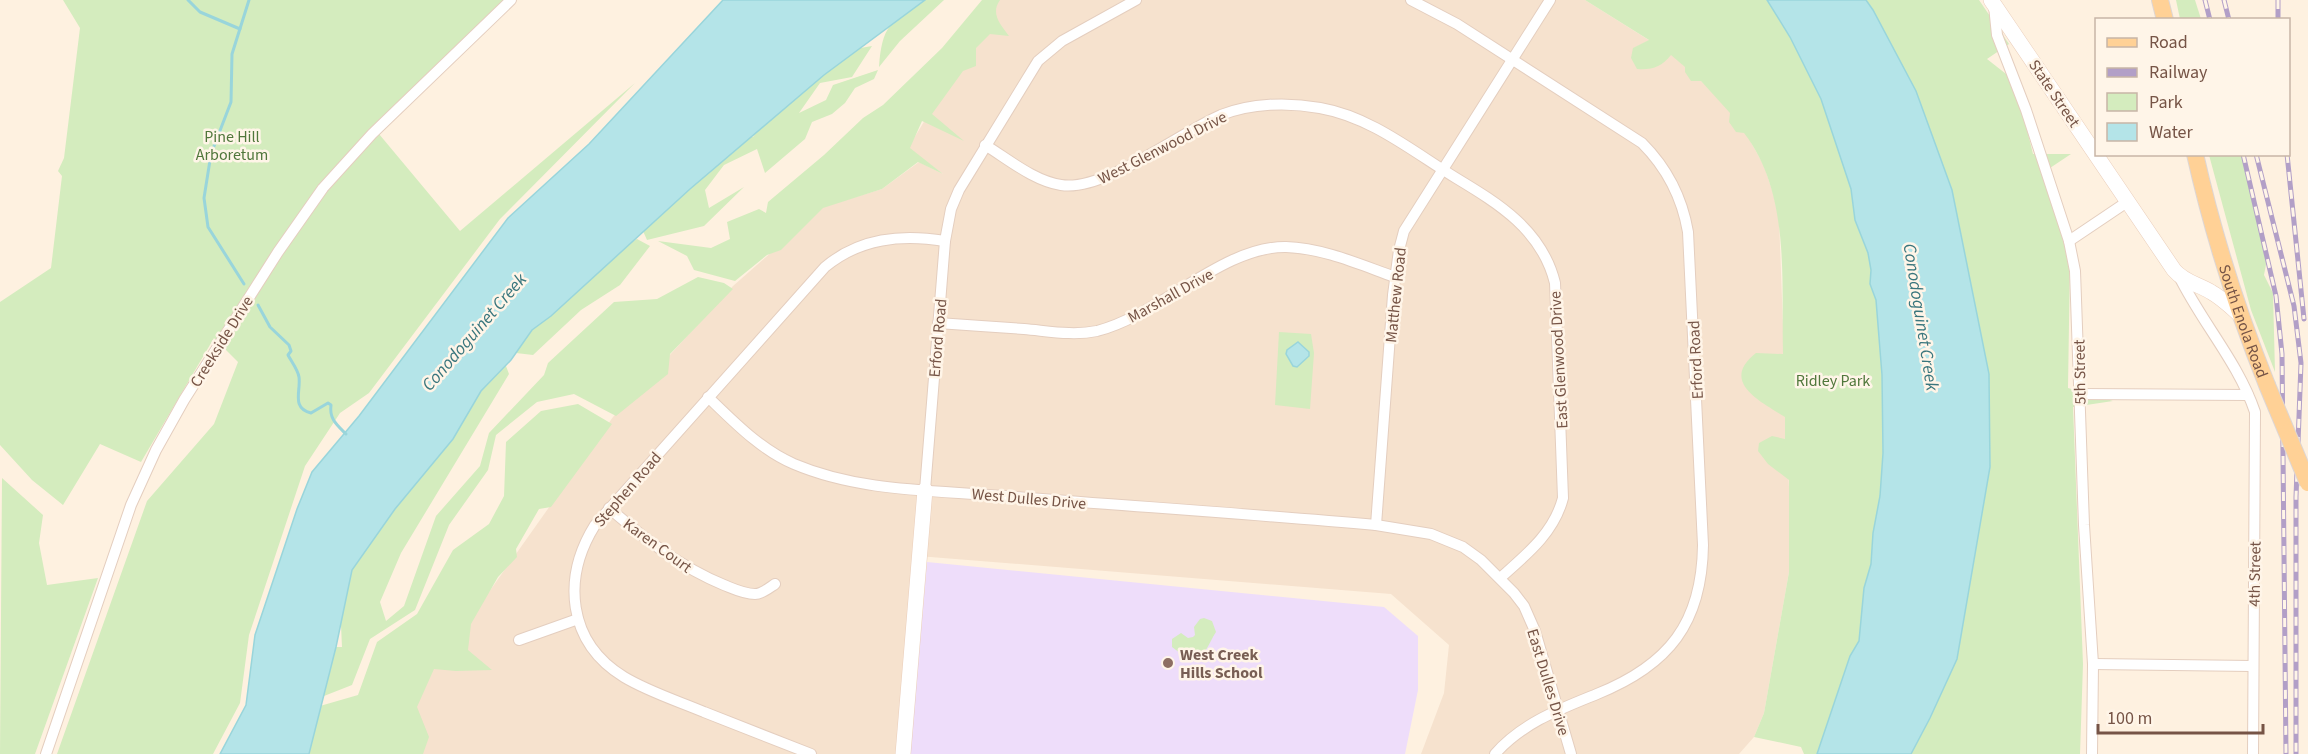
<svg xmlns="http://www.w3.org/2000/svg" width="2308" height="754" font-family="'Source Sans 3',sans-serif">
<rect width="100%" height="100%" fill="#fef1e0"/>
<polygon fill="#f6e2ce" points="998,0 1585,0 1671,54 1709,88 1741,124 1764,166 1773,193 1779,219 1789,488 1789,572 1764,713 1754,737 1739,754 1421,754 1444,693 1449,645 1391,594 918,556 900,754 397,754 432,669 467,623 613,417 733,286 823,207 882,189 919,162 943,174 908,148"/>
<polygon fill="#eeddfa" points="927,562 1384,607 1418,636 1418,690 1405,754 910,754"/>
<g fill="#d4ecbe">
<polygon points="63,0 505,0 374,128 460,231 635,83 500,219 369,393 340,413 305,466 249,635 240,703 213,754 57,754 147,501 214,424 238,362 214,338 141,462 100,444 63,505 32,480 0,445 0,302 51,268 62,176 58,171 64,158 80,28"/>
<path d="M925,0H944L900,41L879,67C882,26 890,21 925,0Z"/>
<path d="M982,0H1000C990,14 1001,25 1009,36L990,34L976,48V66L963,71L932,114L964,141L922,121L910,148L943,174L918,162L882,189L823,208L781,250L767,255L735,281L694,270L687,256L658,241L711,248L730,239L727,222L759,209L766,213L768,202L824,155L863,118L883,105L942,48Z"/>
<path d="M1585,0H1767L1790,37L1821,99L1851,189L1855,220L1868,253L1871,270L1870,284L1876,300L1882,375L1883,453L1880,496L1873,533L1871,564L1864,588L1859,641L1850,656L1817,754H1804L1801,747L1754,737L1764,713L1789,572V480L1768,464L1758,451L1759,443L1772,436L1785,439V417C1761,402 1719,382 1756,353L1783,354C1781,281 1791,194 1744,133L1736,132L1729,122L1730,113L1701,81H1691L1685,72V67L1671,55C1661,67 1653,70 1637,69L1631,58L1633,48L1649,40Z"/>
<polygon points="1866,0 1979,0 2009,44 1987,59 2015,81 2033,154 2071,154 2044,172 2070,258 2068,388 2113,401 2073,407 2083,664 2080,754 1911,754 1930,718 1957,659 1990,467 1989,374 1952,190 1916,91"/>
<polygon points="2176,0 2195,0 2201,19 2180,19"/>
<polygon points="872,46 852,77 820,83 799,113 826,100 833,85 878,70 874,79 855,88 845,103 832,114 812,122 805,139 765,173 757,149 724,165 705,190 709,208 744,187 704,226 647,240 643,231 737,137 753,137 788,90 849,50"/>
<polygon points="2209,155 2244,155 2268,254 2264,275 2273,293 2275,372 2251,310"/>
<polygon points="637,239 650,246 620,285 581,310 533,355 516,353 535,324 605,258"/>
<polygon points="698,277 724,283 733,289 670,354 668,374 616,416 574,394 537,402 496,435 488,470 449,525 415,610 370,639 352,685 324,696 321,682 330,647 342,647 340,604 348,571 503,358 509,374 401,553 380,602 386,621 404,606 436,516 480,466 489,433 544,375 548,363 614,302 657,299"/>
<polygon points="1279,332 1311,334 1314,353 1310,409 1275,405"/>
<polygon points="578,404 612,424 551,507 539,509 516,549 517,557 498,577 471,624 468,650 492,670 456,671 434,669 417,707 429,737 423,754 309,754 320,706 358,695 377,642 417,614 453,550 489,524 504,496 506,442 541,411"/>
<polygon points="2,478 43,515 39,543 47,585 98,578 35,754 0,754"/>
<path d="M1204,618L1212,621L1216,632C1208,644 1206,659 1188,659L1172,647V639L1181,633L1188,638L1193,637L1195,635L1194,627L1200,619Z"/>
</g>
<g fill="#b4e4e8" stroke="#99d5db" stroke-width="1.5">
<polygon points="723,0 925,0 824,75 690,189 551,316 532,330 511,360 481,391 453,439 395,509 352,570 336,647 309,754 220,754 246,705 255,635 297,509 312,472 359,416 508,218 589,144"/>
<polygon points="1767,0 1866,0 1873,10 1916,91 1952,190 1989,374 1990,467 1957,659 1930,718 1911,754 1817,754 1850,656 1859,641 1864,588 1871,564 1873,533 1880,496 1883,453 1882,375 1876,300 1870,284 1871,270 1868,253 1855,220 1851,189 1821,99 1790,37"/>
<polygon points="1298,342 1309,352 1309,356 1297,367 1293,366 1286,354 1287,350"/>
</g>
<g fill="none" stroke-linecap="round" stroke-linejoin="round">
<g stroke="#99d5db" stroke-width="3">
<polyline points="188,0 200,12 240,29"/>
<polyline points="244,284 208,227 204,198 211,154 231,102 232,54 249,0"/>
<path d="M258,305L270,327L289,345L291,351L288,355C291,361 298,370 299,377C301,391 291,408 311,413L328,403L331,405C329,419 337,425 346,434"/>
</g>
<defs>
<g id="street">
<path d="M1411,0L1457,24L1642,143C1667,168 1682,197 1688,232L1703,545C1702,623 1669,665 1597,694C1560,709 1522,723 1495,754"/>
<polyline points="1994,6 1997,35 2026,110 2069,241 2075,271 2084,525 2093,664 2092,754"/>
<path d="M985,145C1008,159 1034,181 1061,185C1104,192 1179,133 1221,115C1251,103 1288,102 1320,108C1371,117 1412,151 1456,178C1499,204 1542,230 1555,283L1563,498C1554,533 1526,555 1500,578"/>
<polyline points="2069,241 2127,202"/>
<path d="M2179,276C2202,323 2238,362 2255,412L2253,754"/>
<path d="M938,323C967,325 995,327 1024,329C1048,331 1073,336 1097,331C1160,315 1223,246 1286,247C1323,248 1361,265 1395,277"/>
<polyline points="2080,394 2248,395"/>
<path d="M708,397C734,422 761,450 794,464C860,492 934,490 1004,496C1128,506 1252,514 1376,525L1431,534L1463,547L1481,560L1514,593L1524,606L1535,631L1571,754"/>
<polyline points="925,490 945,241 951,209 959,190 1038,61 1062,41 1136,0"/>
<path d="M609,508C645,539 680,567 724,585C734,589 744,594 755,594C762,594 769,588 775,584"/>
<polyline points="1376,525 1393,295 1399,250 1404,231 1550,0"/>
<polyline points="519,640 578,619"/>
<polyline points="2093,664 2252,666"/>
<polyline points="46,754 131,505 156,450 184,400 278,252 323,188 372,134 511,0"/>
<path d="M811,754C776,740 740,726 704,712C678,701 649,692 624,677C567,642 562,578 595,525L825,267C860,238 901,234 945,241"/>
</g>
<g id="secondary">
<path d="M1991,0L2174,270C2184,282 2198,284 2211,292C2222,298 2231,307 2241,316"/>
<polyline points="903,754 925,490"/>
</g>
<g id="primary">
<polyline points="2160,0 2165,20"/>
<path id="s1" d="M2195,154C2213,234 2237,310 2267,385"/>
</g>
</defs>
<use href="#street" stroke="#e4cebf" stroke-width="12"/>
<use href="#secondary" stroke="#eacebb" stroke-width="16"/>
<use href="#primary" stroke="#ded6d3" stroke-width="18"/>
<use href="#street" stroke="#fff" stroke-width="10"/>
<use href="#secondary" stroke="#fff" stroke-width="15"/>
<use href="#primary" stroke="#ffd196" stroke-width="16"/>
<defs>
<g id="rail">
<polyline points="2205,0 2210,20"/>
<polyline points="2224,0 2229,20"/>
<polyline points="2278,0 2278,20"/>
<polyline points="2243,154 2276,296 2282,354 2286,754"/>
<polyline points="2256,154 2294,306 2301,363 2296,497 2296,754"/>
<polyline points="2287,154 2304,319"/>
</g>
</defs>
<use href="#rail" stroke="#b29fc7" stroke-width="5"/>
<use href="#rail" stroke="#fff5e8" stroke-width="3" stroke-dasharray="9" stroke-linecap="butt"/>
<defs>
<polyline id="primary-bridge" points="2267,385 2308,483"/>
</defs>
<use href="#primary-bridge" stroke="#ded6d3" stroke-width="18" stroke-linecap="butt"/>
<use href="#primary-bridge" stroke="#ffd196" stroke-width="16"/>
</g>
<circle fill="#8d6e63" stroke="#fff5e8" stroke-width="2" cx="1168" cy="663" r="6"/>
<g text-anchor="middle" stroke-width="5" stroke-linejoin="round" paint-order="stroke">
<g font-size="16" fill="#765446" stroke="#fff5e8">
<text transform="translate(2055 93) rotate(56)" y="6">State Street</text>
<text transform="translate(1162 147) rotate(-27)" y="6">West Glenwood Drive</text>
<text transform="translate(1170 295) rotate(-29)" y="6">Marshall Drive</text>
<text transform="translate(1395 295) rotate(-84)" y="6">Matthew Road</text>
<text dy="6" stroke="none"><textPath href="#s1" startOffset="174">South Enola Road</textPath></text>
<text transform="translate(937 338) rotate(-85)" y="6">Erford Road</text>
<text transform="translate(221 341) rotate(-58)" y="6">Creekside Drive</text>
<text transform="translate(1558 360) rotate(-93)" y="6">East Glenwood Drive</text>
<text transform="translate(1695 360) rotate(-93)" y="6">Erford Road</text>
<text transform="translate(2079 372) rotate(-91)" y="6">5th Street</text>
<text transform="translate(627 489) rotate(-49)" y="6">Stephen Road</text>
<text transform="translate(1029 498) rotate(5)" y="6">West Dulles Drive</text>
<text transform="translate(658 545) rotate(36)" y="6">Karen Court</text>
<text transform="translate(2254 574) rotate(-89)" y="6">4th Street</text>
<text transform="translate(1549 682) rotate(73)" y="6">East Dulles Drive</text>
</g>
<g font-size="16" fill="#50773b" stroke="#fff5e8">
<text x="232" y="142">Pine Hill<tspan x="232" dy="18">Arboretum</tspan></text>
<text x="1833" y="386">Ridley Park</text>
</g>
<g font-size="16" font-weight="bold" fill="#785e54" stroke="#fff5e8" text-anchor="start">
<text x="1180" y="660">West Creek<tspan x="1180" dy="18">Hills School</tspan></text>
</g>
<g font-size="18" font-style="italic" fill="#39767d" stroke="#fff5e8">
<text transform="translate(1921 317) rotate(81)" y="6">Conodoguinet Creek</text>
<text transform="translate(474 332) rotate(-49)" y="6">Conodoguinet Creek</text>
</g>
</g>
<rect x="2095" y="18" width="195" height="138" fill="#fff5e8" stroke="#c8b5a7" stroke-width="1.5"/>
<rect x="2107" y="38" width="30" height="9" fill="#ffd196" stroke="#c8b5a7" stroke-width="1.5"/>
<text x="2149" y="48" font-size="18" fill="#765446">Road</text>
<rect x="2107" y="68" width="30" height="9" fill="#b29fc7" stroke="#c8b5a7" stroke-width="1.5"/>
<text x="2149" y="78" font-size="18" fill="#765446">Railway</text>
<rect x="2107" y="93" width="30" height="18" fill="#d4ecbe" stroke="#c8b5a7" stroke-width="1.5"/>
<text x="2149" y="108" font-size="18" fill="#765446">Park</text>
<rect x="2107" y="123" width="30" height="18" fill="#b4e4e8" stroke="#c8b5a7" stroke-width="1.5"/>
<text x="2149" y="138" font-size="18" fill="#765446">Water</text>
<path d="M2098 724v9h165v-9" fill="none" stroke="#765446" stroke-width="3"/>
<text x="2107" y="724" font-size="18" fill="#765446" stroke="#fff5e8" stroke-width="4.5" paint-order="stroke">100 m</text>
</svg>
